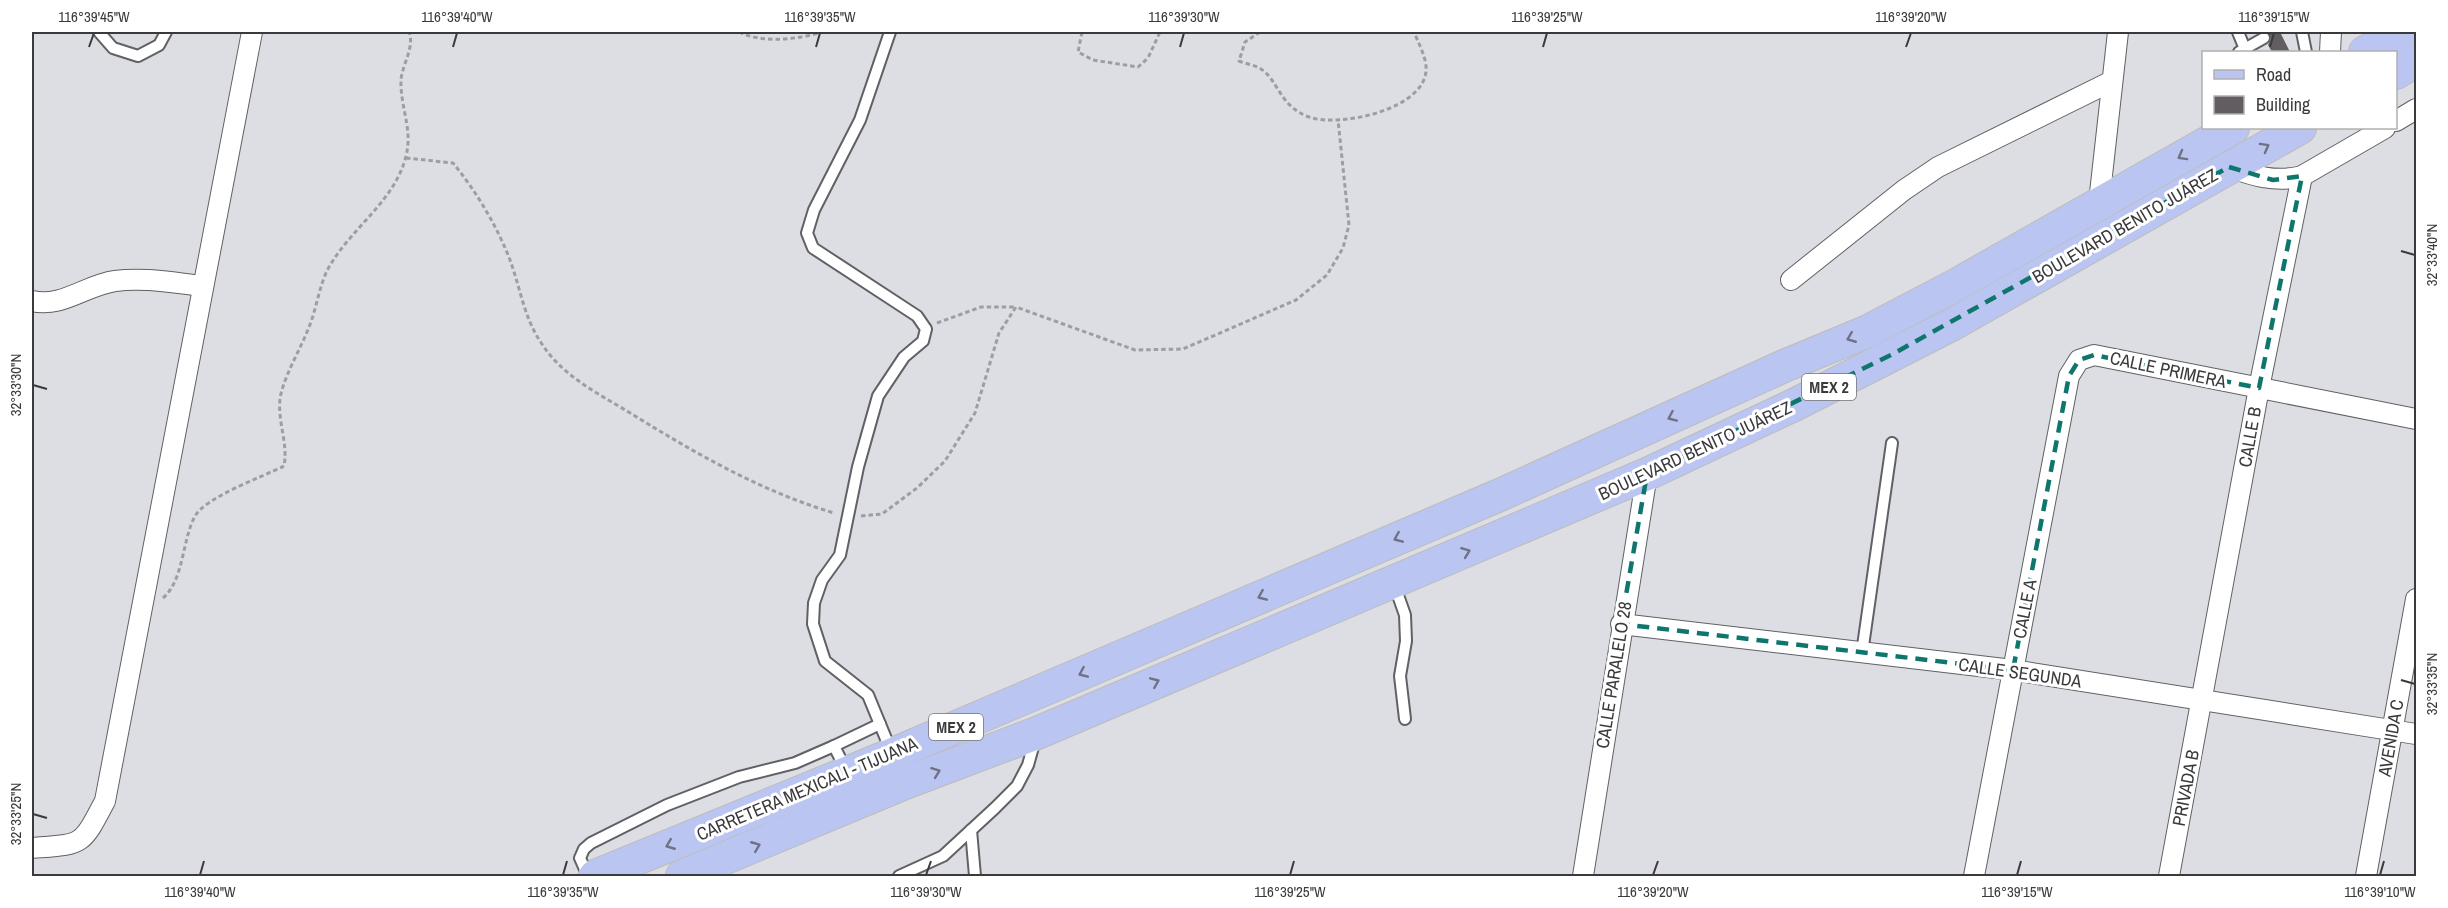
<svg xmlns="http://www.w3.org/2000/svg" width="2448" height="908" font-family="'Archivo Narrow',sans-serif">
<rect width="100%" height="100%" fill="#dddee3"/>
<polygon fill="#625d60" points="2268,32 2280,32 2290,52 2272,52 2268,45 2271,39"/>
<g fill="none" stroke-linecap="round" stroke-linejoin="round">
<defs>
<g id="service">
<polyline points="99,32 113,48 138,56 159,45 166,32"/>
<polyline points="890,32 860,120 814,210 807,233 813,248 917,316 926,329 923,341 904,357 878,396 858,467 840,555 822,580 814,603 813,624 825,661 868,695 891,751"/>
<polyline points="2238,32 2245,49"/>
<polyline points="2302,32 2306,52"/>
<polyline points="2239,52 2264,38"/>
<polyline points="1394,584 1405,615 1406,641 1400,676 1405,719"/>
<polyline points="1862,653 1892,443"/>
<polyline points="846,770 834,746 880,724"/>
<polyline points="971,830 975,876"/>
<polyline points="588,876 580,858 584,849 591,843 667,805 739,777 795,763 834,746"/>
<polyline points="899,876 943,856 995,808 1017,786 1028,765 1035,740"/>
</g>
<g id="minor">
<polyline points="2330,52 2331,32"/>
<polyline points="2396,121 2416,109"/>
<path d="M2229,167C2254,176 2276,183 2302,176L2385,128"/>
<polyline points="2099,202 2118,32"/>
<polyline points="1791,280 1904,190 1938,167 2112,81"/>
<path d="M32,301C62,308 86,285 115,281C144,277 174,283 203,286"/>
<polyline points="1621,624 2013,670 2416,734"/>
<path d="M32,848C83,844 81,847 105,801L252,32"/>
<polyline points="1583,876 1647,474"/>
<polyline points="1974,876 2069,376 2079,360 2094,355 2416,419"/>
<polyline points="2169,876 2259,388 2302,176"/>
<polyline points="2366,876 2416,599"/>
</g>
<g id="primary">
<polyline points="2365,52 2403,32"/>
<polyline points="2396,73 2416,61"/>
<polyline points="595,876 893,754 1502,494 1784,366 1866,332 1954,286 2233,128"/>
<polyline points="682,876 905,783 1037,733 1647,474 1794,405 1953,324 2300,128"/>
</g>
</defs>
<use href="#service" stroke="#606165" stroke-width="14"/>
<use href="#minor" stroke="#606165" stroke-width="22"/>
<use href="#primary" stroke="#bcbcbd" stroke-width="34"/>
<g stroke="#9d9ea2" stroke-width="3" stroke-dasharray="4.5 3" stroke-linecap="butt">
<path d="M739,32C764,44 798,39 823,32"/>
<polyline points="1082,32 1078,52 1093,60 1138,67 1148,58 1160,32"/>
<path d="M1260,32L1245,42L1239,61C1246,64 1255,65 1261,69C1279,81 1279,106 1309,117C1339,128 1430,109 1426,66C1425,55 1418,42 1414,32"/>
<path d="M406,158L453,163C476,191 497,226 510,260C520,287 524,317 540,341C560,374 595,392 627,411C693,452 760,491 834,513"/>
<polyline points="937,323 981,307 1016,307"/>
<polyline points="861,516 882,514 917,488 945,461 975,413 999,333 1016,307 1135,350 1183,349 1296,300 1327,275 1343,248 1349,225 1338,120"/>
<path d="M163,598C184,580 182,540 195,516C206,497 262,477 284,466C289,441 274,415 282,390C288,369 301,348 309,327C317,308 319,285 329,267C352,227 395,201 406,156C413,129 400,107 401,80C402,65 415,47 409,32"/>
</g>
<use href="#service" stroke="#fff" stroke-width="10"/>
<use href="#minor" stroke="#fff" stroke-width="20"/>
<use href="#primary" stroke="#bbc5f1" stroke-width="32"/>
</g>
<defs><path id="oneway-chevron" d="M-2-3.5L2.5 0L-2 3.5" fill="none" stroke-width="1.6" stroke-linecap="round" stroke-linejoin="round" transform="scale(1.5)"/></defs>
<g stroke="#6e7284">
<use href="#oneway-chevron" transform="translate(2265 147) rotate(-29)"/>
<use href="#oneway-chevron" transform="translate(2182 156) rotate(151)"/>
<use href="#oneway-chevron" transform="translate(1851 338) rotate(158)"/>
<use href="#oneway-chevron" transform="translate(1672 417) rotate(156)"/>
<use href="#oneway-chevron" transform="translate(1398 538) rotate(157)"/>
<use href="#oneway-chevron" transform="translate(1466 552) rotate(-21)"/>
<use href="#oneway-chevron" transform="translate(1262 596) rotate(157)"/>
<use href="#oneway-chevron" transform="translate(1083 673) rotate(157)"/>
<use href="#oneway-chevron" transform="translate(1155 682) rotate(-23)"/>
<use href="#oneway-chevron" transform="translate(936 772) rotate(-21)"/>
<use href="#oneway-chevron" transform="translate(670 845) rotate(158)"/>
<use href="#oneway-chevron" transform="translate(756 846) rotate(-22)"/>
</g>
<path fill="none" stroke="#0f766e" stroke-width="4.5" stroke-dasharray="12 8" stroke-linejoin="round" d="M2229,167L2273,180L2302,176L2259,388L2094,355L2079,360L2069,376L2013,670L1621,624L1647,474L1891,355Z"/>
<path fill="none" stroke="#3a3a3c" stroke-width="2" d="M89,47L94,33M453,47L457,33M816,47L820,33M1180,47L1184,33M1543,47L1547,33M1906,47L1911,33M2270,47L2274,33M2401,251L2415,255M33,385L47,389M2401,680L2415,684M33,814L47,818M200,875L204,861M563,875L567,861M926,875L931,861M1290,875L1294,861M1653,875L1658,861M2017,875L2021,861M2380,875L2384,861"/>
<g text-anchor="middle" stroke-width="6" stroke-linejoin="round" paint-order="stroke">
<g fill="#fff" stroke="#757576" stroke-width="1.5">
<rect x="1802" y="374" width="54" height="26" rx="4.5"/>
<rect x="929" y="714" width="54" height="26" rx="4.5"/>
</g>
<g font-size="16" font-weight="bold" fill="#3a3a3c">
<text x="1829" y="393">MEX 2</text>
<text x="956" y="733">MEX 2</text>
</g>
<g font-size="18" fill="#3a3a3c" stroke="#fff">
<text transform="translate(2125 226) rotate(-30)" y="6">BOULEVARD BENITO JUÁREZ</text>
<text transform="translate(2168 370) rotate(12)" y="6">CALLE PRIMERA</text>
<text transform="translate(2250 437) rotate(-80)" y="6">CALLE B</text>
<text transform="translate(1695 451) rotate(-25)" y="6">BOULEVARD BENITO JUÁREZ</text>
<text transform="translate(2025 609) rotate(-79)" y="6">CALLE A</text>
<text transform="translate(2020 673) rotate(8)" y="6">CALLE SEGUNDA</text>
<text transform="translate(1614 675) rotate(-81)" y="6">CALLE PARALELO 28</text>
<text transform="translate(2391 738) rotate(-80)" y="6">AVENIDA C</text>
<text transform="translate(2186 788) rotate(-79)" y="6">PRIVADA B</text>
<text transform="translate(807 789) rotate(-23)" y="6">CARRETERA MEXICALI - TIJUANA</text>
</g>
</g>
<rect width="2448" height="908" fill="none" stroke="#ffffff" stroke-width="66"/>
<rect x="2202" y="51" width="195" height="78" fill="#ffffff" stroke="#b0b0b1" stroke-width="1.5"/>
<rect x="2214" y="70" width="30" height="9" fill="#bbc5f1" stroke="#b0b0b1" stroke-width="1.5"/>
<text x="2256" y="81" font-size="18" fill="#3a3a3c">Road</text>
<rect x="2214" y="96" width="30" height="18" fill="#625d60" stroke="#b0b0b1" stroke-width="1.5"/>
<text x="2256" y="111" font-size="18" fill="#3a3a3c">Building</text>
<rect x="33" y="33" width="2382" height="842" fill="none" stroke="#3a3a3c" stroke-width="2"/>
<g font-size="15" text-anchor="middle" fill="#3a3a3c">
<text x="94" y="22">116°39'45"W</text>
<text x="457" y="22">116°39'40"W</text>
<text x="820" y="22">116°39'35"W</text>
<text x="1184" y="22">116°39'30"W</text>
<text x="1547" y="22">116°39'25"W</text>
<text x="1911" y="22">116°39'20"W</text>
<text x="2274" y="22">116°39'15"W</text>
<text transform="translate(2432 255) rotate(-90)" y="5">32°33'40"N</text>
<text transform="translate(16 385) rotate(-90)" y="5">32°33'30"N</text>
<text transform="translate(2432 684) rotate(-90)" y="5">32°33'35"N</text>
<text transform="translate(16 814) rotate(-90)" y="5">32°33'25"N</text>
<text x="200" y="897">116°39'40"W</text>
<text x="563" y="897">116°39'35"W</text>
<text x="926" y="897">116°39'30"W</text>
<text x="1290" y="897">116°39'25"W</text>
<text x="1653" y="897">116°39'20"W</text>
<text x="2017" y="897">116°39'15"W</text>
<text x="2380" y="897">116°39'10"W</text>
</g>
</svg>
